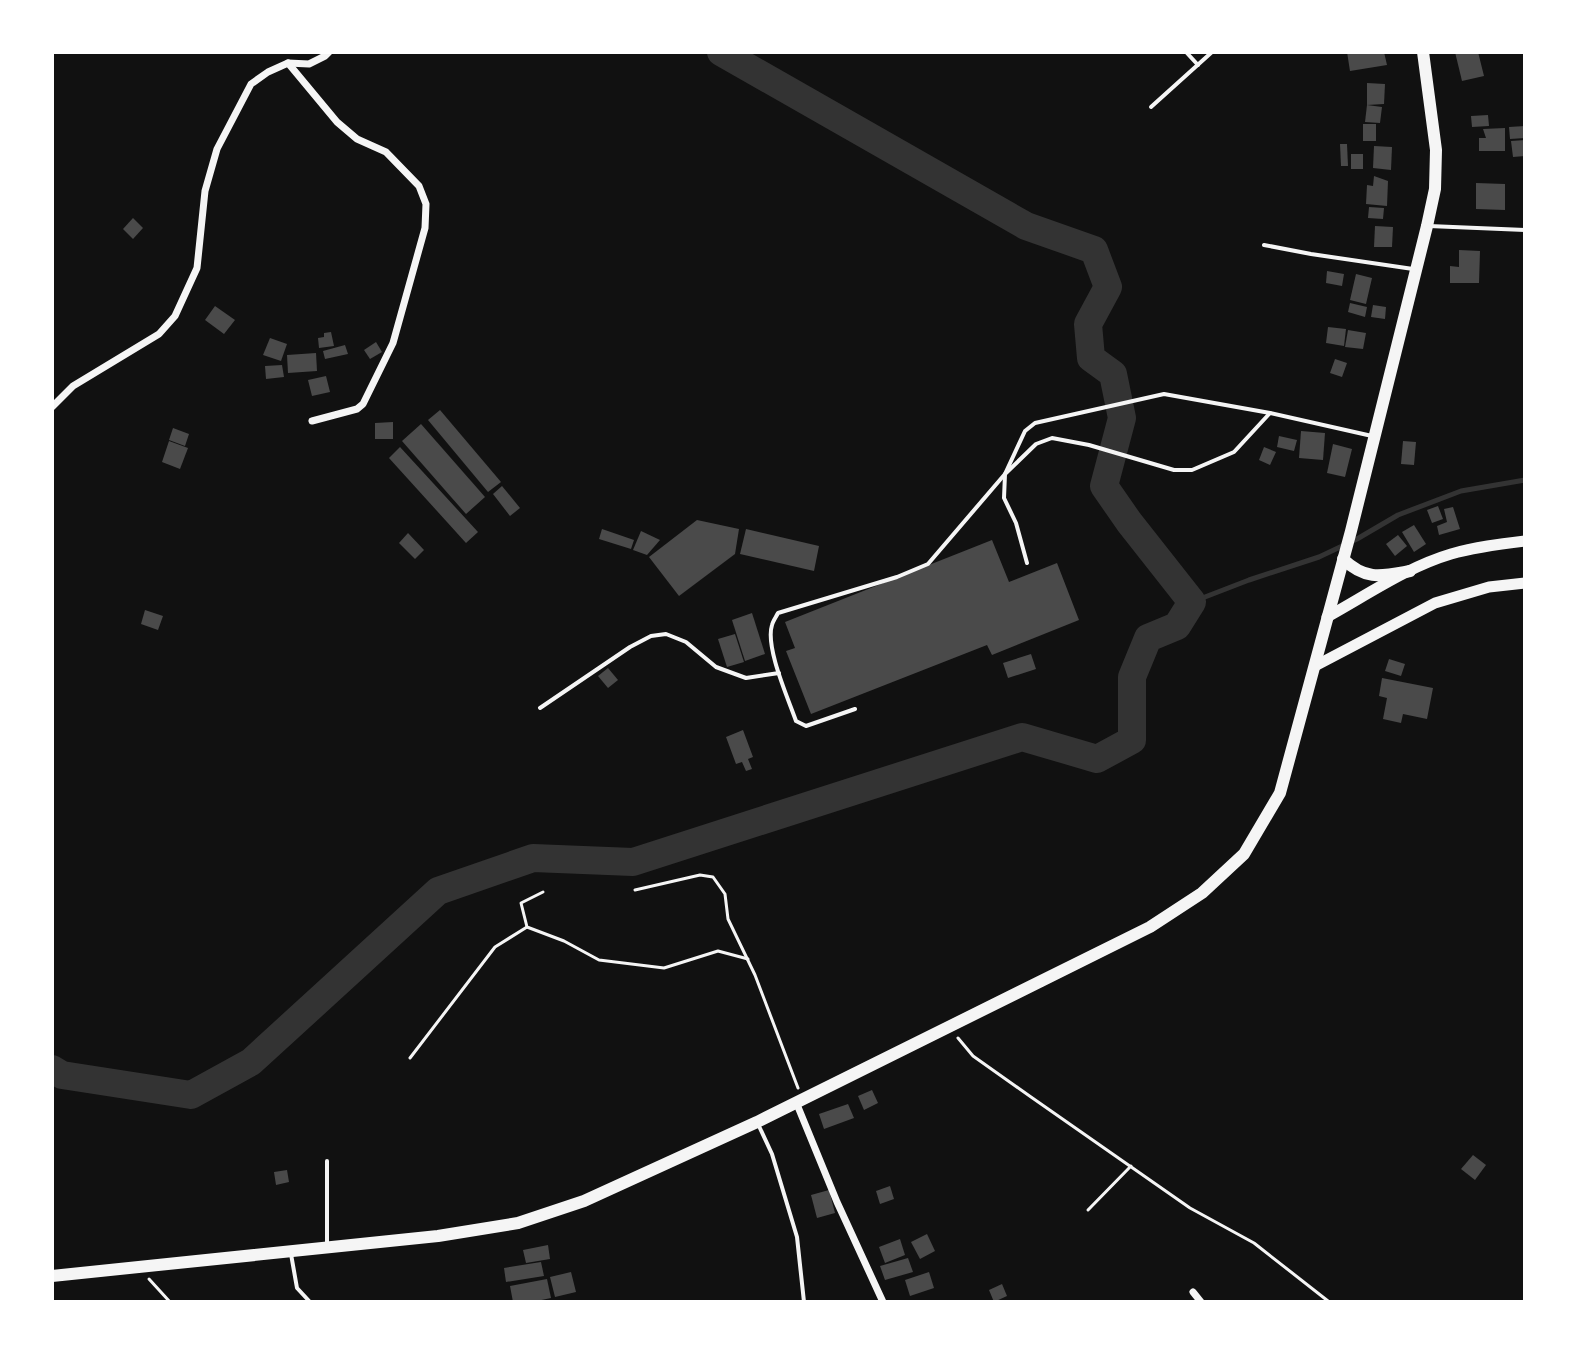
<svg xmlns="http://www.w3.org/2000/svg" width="1577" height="1354" font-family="'DejaVu Sans',sans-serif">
<rect width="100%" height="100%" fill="#111"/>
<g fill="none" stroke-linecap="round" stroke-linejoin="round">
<polyline stroke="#333" stroke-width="5" points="1192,602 1249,580 1319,557 1357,539 1398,515 1461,491 1525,480"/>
<polyline stroke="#333" stroke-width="28" points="52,1069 62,1075 191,1095 251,1062 438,891 533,858 633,862 1022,737 1097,759 1132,740 1132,677 1148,638 1177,626 1192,602 1129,522 1104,486 1122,418 1113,374 1091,358 1088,324 1108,287 1094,250 1026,226 721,52"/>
</g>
<g fill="#4a4a4a">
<polygon points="1347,52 1384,52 1387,65 1350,71"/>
<polygon points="1455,52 1478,52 1484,76 1462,81"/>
<polygon points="1367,83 1385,84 1384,104 1367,105"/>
<polygon points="1367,105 1382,107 1380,123 1365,122"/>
<polygon points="1488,115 1489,126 1472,127 1471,116"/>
<rect x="1363" y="124" width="13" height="17"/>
<polygon points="1525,126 1525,138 1510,139 1509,127"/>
<polygon points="1505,128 1505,151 1479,151 1479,138 1486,138 1483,129"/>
<polygon points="1525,140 1525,156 1513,157 1511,141"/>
<polygon points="1340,144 1347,144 1348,166 1341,166"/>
<polygon points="1374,146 1392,147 1391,170 1373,168"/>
<rect x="1351" y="154" width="12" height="15"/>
<polygon points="1374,176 1388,181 1387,206 1366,204 1367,185 1373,186"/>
<polygon points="1476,183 1505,184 1505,210 1476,209"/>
<polygon points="1369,207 1384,208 1383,219 1368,218"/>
<polygon points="133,218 143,228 133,239 123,229"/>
<polygon points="1375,226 1393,227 1392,247 1374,247"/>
<polygon points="1459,250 1480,251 1479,283 1450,283 1450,266 1459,267"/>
<polygon points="1327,271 1344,274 1342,286 1326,283"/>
<polygon points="1356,274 1372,278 1366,304 1350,300"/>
<polygon points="1350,303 1367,307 1365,317 1348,312"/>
<polygon points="1373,305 1386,307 1385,319 1371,317"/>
<polygon points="215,306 235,320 224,334 205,320"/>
<polygon points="1328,327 1346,329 1344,346 1326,343"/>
<polygon points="1348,330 1366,333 1363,349 1345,347"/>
<polygon points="331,332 334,346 319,348 318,338 324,337 324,333"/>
<polygon points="270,338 287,344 281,361 263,355"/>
<polygon points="376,342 382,352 370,359 364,350"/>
<polygon points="345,345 348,354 325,359 323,351"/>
<polygon points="316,353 317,371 288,373 287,355"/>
<polygon points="1335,359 1347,363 1342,377 1330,373"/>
<polygon points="282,365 284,377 266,379 265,366"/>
<polygon points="326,376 330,392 312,396 308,380"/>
<polygon points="440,410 501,482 488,492 428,420"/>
<polygon points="393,422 393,439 375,439 375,423"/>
<polygon points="421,424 485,497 466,514 402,441"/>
<polygon points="173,428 189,434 185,446 169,440"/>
<polygon points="1301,431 1325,433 1323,460 1299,458"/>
<polygon points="1279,436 1297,440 1294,451 1277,447"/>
<polygon points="169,441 188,448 180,469 162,462"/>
<polygon points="1403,441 1416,442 1414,465 1401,464"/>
<polygon points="1333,444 1352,449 1345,477 1327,473"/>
<polygon points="400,447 478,532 466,543 389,458"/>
<polygon points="1264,447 1276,452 1270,465 1259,460"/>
<polygon points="502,486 520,508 510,516 493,494"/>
<polygon points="1438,506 1443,519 1432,523 1427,510"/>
<polygon points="1453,507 1460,529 1439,535 1437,526 1447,522 1444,509"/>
<polygon points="697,520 739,529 735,554 679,596 649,557"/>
<polygon points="1414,525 1426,544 1414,552 1402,532"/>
<polygon points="602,529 634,540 631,549 599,539"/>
<polygon points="746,529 819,546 814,571 740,554"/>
<polygon points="641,531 660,540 647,555 633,550"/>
<polygon points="408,533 424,550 415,559 399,543"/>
<polygon points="1398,535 1407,546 1395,556 1386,544"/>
<polygon points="992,540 1009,582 1057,563 1079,620 992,655 987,645 811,714 786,651 795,648 785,622"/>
<polygon points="145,610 163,616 158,630 141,624"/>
<polygon points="752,613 765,654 745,661 732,620"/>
<polygon points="735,634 744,662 727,667 718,639"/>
<polygon points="1031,654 1036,669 1008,678 1003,663"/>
<polygon points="1389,659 1405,664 1401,676 1385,671"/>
<polygon points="608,668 618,680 608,688 598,676"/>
<polygon points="1382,678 1433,688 1427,719 1403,714 1401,723 1383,719 1387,698 1379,696"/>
<polygon points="743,730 753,757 748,759 752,769 746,771 742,762 736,764 726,737"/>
<polygon points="872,1090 878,1103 864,1110 858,1096"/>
<polygon points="848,1104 854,1118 824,1129 819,1114"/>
<polygon points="1473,1155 1486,1165 1475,1180 1461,1169"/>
<polygon points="287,1170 289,1182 276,1185 274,1172"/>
<polygon points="890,1186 894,1199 880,1204 876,1191"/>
<polygon points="829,1190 835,1213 817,1218 811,1195"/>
<polygon points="927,1234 935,1251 920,1259 911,1242"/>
<polygon points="900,1239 905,1255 885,1263 879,1247"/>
<polygon points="548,1245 550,1259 526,1263 523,1250"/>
<polygon points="908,1258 913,1272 885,1280 880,1266"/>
<polygon points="541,1262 544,1276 506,1282 504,1268"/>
<polygon points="571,1272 576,1292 555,1297 550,1277"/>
<polygon points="929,1272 934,1288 910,1296 905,1280"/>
<polygon points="547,1279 551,1298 532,1302 513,1302 510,1286"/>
<polygon points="1002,1284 1007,1296 994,1302 989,1290"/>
</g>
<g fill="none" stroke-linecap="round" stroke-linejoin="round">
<g stroke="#f5f5f5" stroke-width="3">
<polyline points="635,890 700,875 713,877 725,894 728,919 755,975 798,1088"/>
<polyline points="543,892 521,903 527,927 564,941 599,960 664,968 718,951 748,959"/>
<polyline points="958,1038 973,1056 1031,1097 1190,1208 1254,1243 1328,1301"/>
<polyline points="410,1058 495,947 527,927"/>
<polyline points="1088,1210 1131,1166"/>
<polyline points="149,1279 170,1302"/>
</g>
<g stroke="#f5f5f5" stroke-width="4">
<polyline points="1186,52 1198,65"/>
<polyline points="1151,107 1212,52"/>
<polyline points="1429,226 1525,230"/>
<polyline points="1264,245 1311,254 1413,269"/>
<polyline points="1027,563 1016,523 1004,498 1005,474 1036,444 1052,438 1089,445 1174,470 1192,470 1234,452 1270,413"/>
<polyline points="540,708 630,647 651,636 666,634 686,642 716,667 746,678 779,673"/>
<path d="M855,709L806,726L796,721C788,698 765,647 772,625C773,621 776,617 778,613L897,577L928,564L1005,474L1025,431L1035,423L1164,394L1270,413L1372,436"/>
<polyline points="758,1124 772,1154 797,1237 804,1302"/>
<polyline points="327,1245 327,1161"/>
<polyline points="291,1254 297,1288 310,1302"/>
</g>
<g stroke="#f5f5f5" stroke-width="7">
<polyline points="288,63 337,122 357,139 386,152 419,186 426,204 425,228 393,343 363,404 357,409 312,421"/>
<polyline points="52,407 73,386 159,334 175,316 197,268 205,191 217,149 251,84 268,72 288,63 309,64 325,56 329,52"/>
<polyline points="796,1102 837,1202 883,1302"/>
<polyline points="1193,1292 1201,1302"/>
</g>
<g stroke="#f5f5f5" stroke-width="11">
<path d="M1327,617C1367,595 1407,567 1451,554C1475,547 1500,544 1525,541"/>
<polyline points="1315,666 1435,603 1489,587 1525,583"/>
</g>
<g stroke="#f5f5f5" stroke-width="12">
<path d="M1343,559C1366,581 1382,576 1410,571"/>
<polyline points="52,1276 438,1236 518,1223 584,1201 757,1122 1150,927 1202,893 1244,854 1280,793 1351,531 1427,226 1435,189 1436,150 1423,52"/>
</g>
</g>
<rect width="1577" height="1354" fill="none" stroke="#ffffff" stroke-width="108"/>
</svg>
